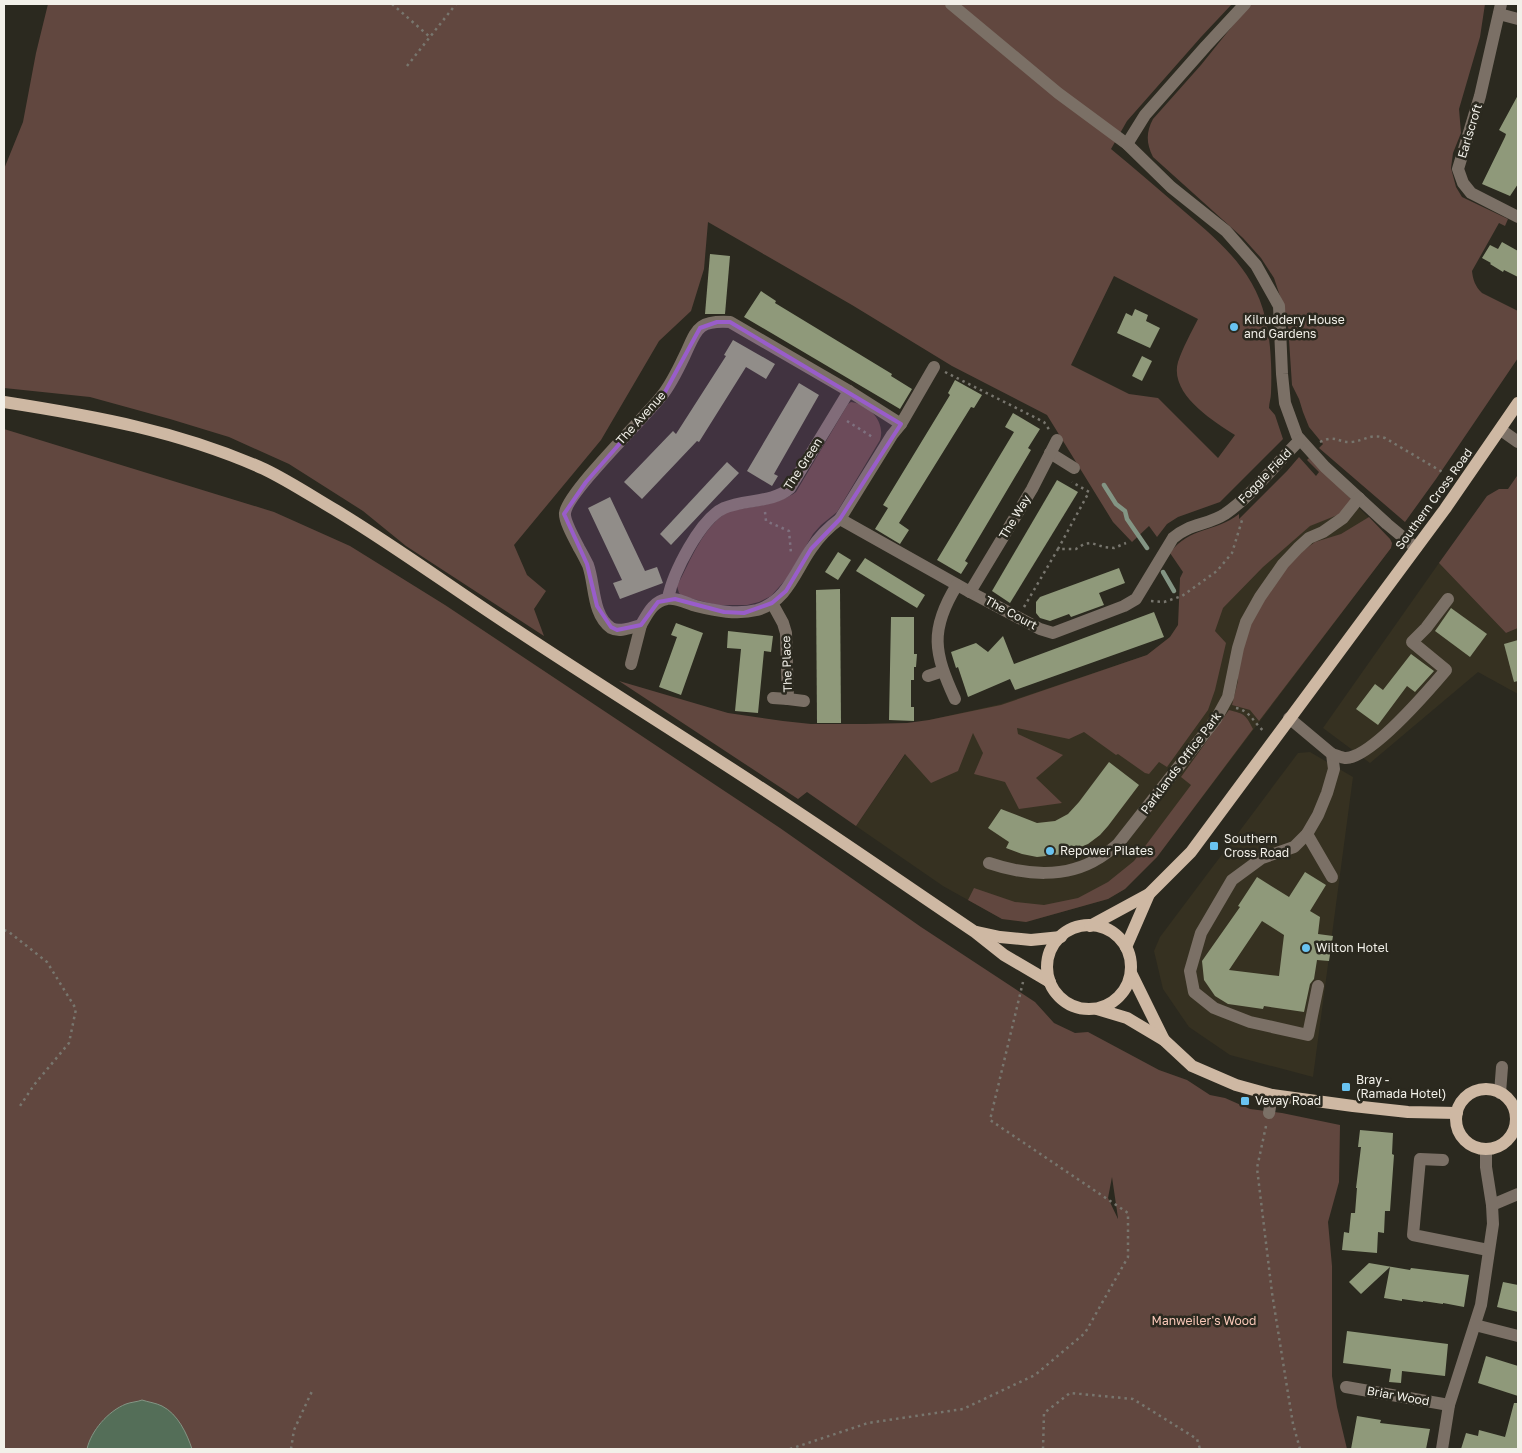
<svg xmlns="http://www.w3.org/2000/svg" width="1522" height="1453" font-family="'Golos Text',sans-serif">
<rect width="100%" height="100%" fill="#2b291f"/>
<g fill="#363121">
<polygon points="1341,490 1390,539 1392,543 1391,548 1157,857 1125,889 1108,899 1026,922 1002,919 943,886 856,826 929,720 1001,704 1147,655 1170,637 1178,625"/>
<polygon points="1439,563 1506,633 1518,628 1518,694 1478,672 1370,763 1323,728"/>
<polygon points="1310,752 1353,777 1313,1077 1230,1055 1189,1027 1163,989 1154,951 1160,937 1298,753"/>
</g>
<g fill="#61473f" fill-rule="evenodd">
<path d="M48,4H1232L1201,37L1127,121L1111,149C1134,168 1156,187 1178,206C1214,237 1254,268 1265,317C1271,341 1272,369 1271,393C1271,398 1269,403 1269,408L1275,415L1283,439L1220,502L1178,517L1167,524L1157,537L1149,526L1132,542L1113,522L1047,415L952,366L852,305L708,222L704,269L691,311L659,341L601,440L514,545L527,575L546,591L534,609L544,636L406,546L363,511L289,464L229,437L170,419L90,397L4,388V169L23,122L36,53ZM1114,276L1198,319C1191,333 1183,347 1178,362C1169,394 1213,421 1235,435L1218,458L1158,398L1129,394L1071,365Z"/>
<path d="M1250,4H1485L1480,37L1459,109L1461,133L1453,153L1451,168L1456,187L1462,197L1508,219L1505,226L1499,223L1472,271C1473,280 1475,286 1482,293L1518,311V358L1436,479L1405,522L1319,448L1323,444L1309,427L1303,412L1299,399L1292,385L1288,325L1283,305L1274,278L1261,258L1243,238L1153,157C1146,143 1146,132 1153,119L1201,65Z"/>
<path d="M851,402C869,404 886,422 880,440L837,512L821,525L813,534L787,578L771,596L759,602L747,605H717L682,596L679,593L677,586C691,560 703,526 729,511C750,507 778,505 796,492L848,404Z"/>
<path d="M4,429L274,512L350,546L445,605L780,828L921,927L1035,1002L1054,1023L1075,1033L1088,1032L1159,1070L1187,1080L1210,1095L1225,1098L1250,1109L1282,1113L1340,1125L1339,1182L1328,1222L1332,1266V1376L1337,1407L1347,1449H4ZM1112,1177L1118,1218V1219L1108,1198Z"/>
<path d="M1299,457L1316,476L1319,472L1307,460L1309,458L1352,500L1340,514L1310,526L1263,567L1223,608L1215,631L1226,643L1215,690L1208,710L1167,767L1159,762L1149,774L1145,773L1118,754L1116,755L1084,732L1069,739L1017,728L1018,734L1063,755L1036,778L1062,803L1019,809L1005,782L974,774L983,753L973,733L958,771L931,783L905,754L856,826L807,792L798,799L619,681L728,713L783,721L811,724H865L907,723L929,720L1001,705L1147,655L1170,637L1178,625L1180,578L1183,572L1170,553C1190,526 1215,533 1239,514V519L1287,471Z"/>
<polygon points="1517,476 1518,476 1518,628 1506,633 1439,563 1487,496 1499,489 1508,489"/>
<polygon points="1369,517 1390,539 1392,543 1391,548 1259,721 1250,710 1232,705 1238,681 1238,664 1246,632 1276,580 1300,553 1315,542 1341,534"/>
<path d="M1229,710C1245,714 1246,715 1253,729L1157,857L1125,889L1108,899L1026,922L1002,919L968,900L974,888L1015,902L1044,905L1078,898L1108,882L1134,861L1191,785L1181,777Z"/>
</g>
<path fill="#546e58" stroke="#839584" d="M142,1400C148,1402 156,1403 162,1406C178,1414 187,1434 192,1449H87C91,1431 108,1411 126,1404C131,1402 137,1402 142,1400Z"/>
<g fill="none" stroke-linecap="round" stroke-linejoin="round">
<g stroke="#839584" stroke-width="4.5">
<polyline points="1104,485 1116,504 1125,511 1127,519 1147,548"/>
<polyline points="1163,572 1174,591"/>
</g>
</g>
<g fill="#8f997a" fill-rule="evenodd">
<polygon points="1518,95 1518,184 1510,196 1482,184 1505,137 1506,134 1499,130"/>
<polygon points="1502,242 1518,251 1518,277 1504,270 1503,272 1490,264 1491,263 1482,258 1490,245 1498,249"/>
<polygon points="710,254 730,256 725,314 705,314"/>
<polygon points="761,291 776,301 775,303 892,374 891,376 912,389 900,409 744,317"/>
<polygon points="1135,309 1148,315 1146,321 1160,328 1150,348 1117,333 1126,313 1132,316"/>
<polygon points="733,340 775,364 766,379 746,367 699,442 697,441 642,499 624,482 673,431 676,434 726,356 724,355"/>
<polygon points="1142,356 1152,361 1142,381 1132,376"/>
<polygon points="955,380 982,395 974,408 971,407 899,523 909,530 900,544 875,529 888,508 883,505 950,395 948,393"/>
<polygon points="799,383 819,395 774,474 778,476 772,486 747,471"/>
<polygon points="1013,413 1040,429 1028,448 1031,450 965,561 968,563 961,574 937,560 1014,432 1005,427"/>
<polygon points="727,462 739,473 671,545 660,534"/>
<polygon points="1057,480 1078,492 1010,603 992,591"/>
<polygon points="610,497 645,571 657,567 663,583 620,599 613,583 622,580 588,508"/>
<polygon points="838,552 851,560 838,580 825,572"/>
<polygon points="865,558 925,595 917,608 856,571"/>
<polygon points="1119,568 1125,583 1099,593 1104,605 1071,617 1069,614 1050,621 1040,618 1036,613 1036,602 1040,597"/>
<polygon points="840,589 841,723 817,723 816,590"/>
<polygon points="1451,608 1487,634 1470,657 1435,631"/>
<polygon points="1154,612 1164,637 1015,690 1010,679 968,697 958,667 956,668 951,652 976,643 988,652 1003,636 1014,664"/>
<polygon points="891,617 914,617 914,654 917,654 916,667 914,667 914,680 911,680 911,707 914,707 914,721 889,720"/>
<polygon points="676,623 703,633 681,695 659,687 677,637 671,635"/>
<polygon points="728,631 773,636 771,652 764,651 758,713 735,711 741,649 727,648"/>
<polygon points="1518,640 1518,681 1514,682 1504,644"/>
<polygon points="1411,654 1434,671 1415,692 1407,686 1378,725 1356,709 1375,684 1383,690"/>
<polygon points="1109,762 1139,785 1108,826 1100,835 1088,844 1064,854 1037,857 1022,854 1006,848 1009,842 988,828 1001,809 1037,823 1055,821 1068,814 1079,802"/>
<path d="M1305,872L1326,885L1310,911L1320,917L1318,934L1333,936L1329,961L1317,960L1314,979L1310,984L1304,1012L1264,1006L1263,1009L1228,1004L1215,996L1204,980L1202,961L1240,907L1238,906L1257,877L1289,897ZM1262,921L1284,935L1279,976L1229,970Z"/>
<polygon points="1360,1130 1393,1133 1392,1154 1394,1155 1390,1211 1385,1211 1384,1233 1378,1232 1377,1253 1342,1250 1344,1232 1349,1233 1351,1213 1355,1213 1357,1188 1356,1188 1361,1147 1358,1147"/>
<polygon points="1369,1263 1410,1270 1411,1268 1469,1275 1464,1307 1443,1303 1443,1304 1423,1301 1423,1302 1402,1299 1402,1301 1384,1298 1390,1267 1361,1294 1349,1282"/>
<polygon points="1503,1282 1518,1285 1518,1312 1497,1307"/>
<polygon points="1347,1331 1448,1344 1445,1376 1402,1371 1401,1383 1389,1382 1391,1369 1343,1363"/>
<polygon points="1486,1356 1518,1366 1518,1396 1478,1383"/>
<polygon points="1514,1403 1518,1403 1518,1449 1461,1449 1466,1433 1478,1436 1479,1430 1505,1437"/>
<polygon points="1357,1416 1381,1420 1380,1423 1430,1429 1426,1449 1351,1449"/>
</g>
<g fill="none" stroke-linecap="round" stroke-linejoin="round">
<g stroke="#78766e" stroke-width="2.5" stroke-dasharray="2.5 4" stroke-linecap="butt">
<polyline points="392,4 430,37"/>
<polyline points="407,66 456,4"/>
<polyline points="945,372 1044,422 1050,431"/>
<polyline points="847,421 874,438"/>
<path d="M1320,442C1336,434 1338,443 1351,442C1365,441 1370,433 1385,438L1444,473"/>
<polyline points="765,512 766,521 789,531 791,553"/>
<polyline points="1058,549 1089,492 1072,482"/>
<polyline points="1151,601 1164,602 1182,596 1217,571 1232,553 1243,517"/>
<polyline points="1024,607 1058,549 1076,549 1084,544 1091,543 1104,547 1114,548 1126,543"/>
<path d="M1236,708C1251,711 1254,724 1265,732"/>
<polyline points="4,930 9,932 47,962 76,1009 69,1043 34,1085 18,1109"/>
<polyline points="1266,1126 1257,1168 1272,1293 1286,1381 1293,1424 1300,1449"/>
<polyline points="291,1449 294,1430 313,1389"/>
<polyline points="790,1449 868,1423 963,1409 1035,1375 1085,1333 1128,1257 1128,1213 990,1120 1023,982"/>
<polyline points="1043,1449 1044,1413 1070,1393 1133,1399 1197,1439 1200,1449"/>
</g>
<g stroke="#7b7066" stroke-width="12">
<polyline points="951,4 1058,93 1127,144 1171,187 1226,231 1256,265 1279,306 1282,374 1285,403 1297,436 1325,467 1387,524 1416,548"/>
<polyline points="1501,4 1480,96 1458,169 1463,183 1471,193 1518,217"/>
<polyline points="1499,14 1518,19"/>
<polyline points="1127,144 1145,115 1206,46 1245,4"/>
<path d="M934,367L901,424L892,435L840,519L970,592L1040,629L1053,633L1124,606L1136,599L1173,538C1188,524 1208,525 1225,514C1254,494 1275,464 1300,440"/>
<polyline points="1501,430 1518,442"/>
<polyline points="1050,453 1074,468"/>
<path d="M840,519C829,527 819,537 811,549C795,572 787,601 757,610C737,615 716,611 696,606C688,604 676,597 667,599C653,601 647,615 641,625C632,627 620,633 611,628C592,615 595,584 588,565C585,559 582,553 579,548C575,540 564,521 565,513C567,493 643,419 659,399C670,387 677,371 684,357C697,330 696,320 730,322L849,391L901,424"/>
<polyline points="970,592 1032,489 1057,440"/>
<path d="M668,598C673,573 700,519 724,508C745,499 773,503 790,488L849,391"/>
<polyline points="772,603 783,623 786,633 788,699 804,701"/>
<polyline points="631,664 641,625"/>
<polyline points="928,676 943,671"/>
<polyline points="773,698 788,699"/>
<path d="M955,699C934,653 929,630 957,585"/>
<polyline points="1289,718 1332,754 1334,769 1327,793 1318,815 1307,834 1294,847 1262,858 1232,880 1201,933 1190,971 1194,992 1214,1008 1250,1022 1308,1035 1318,986"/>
<path d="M1332,754C1336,755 1342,758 1346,758C1372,757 1429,690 1446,670L1412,642L1426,628L1448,599"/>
<polyline points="1307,834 1332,877"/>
<path d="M989,863C1024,875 1066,879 1099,858C1106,854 1112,849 1118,844L1216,719L1228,697L1238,648L1246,622L1260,597L1283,564L1298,548L1309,538L1323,532L1343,518L1359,498"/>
<polyline points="1500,1093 1502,1067"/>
<polyline points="1269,1113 1272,1095"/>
<polyline points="1443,1160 1420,1159 1413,1235 1488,1250"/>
<polyline points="1492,1205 1518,1194"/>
<polyline points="1475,1325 1518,1336"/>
<polyline points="1346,1387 1449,1405"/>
<polyline points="1442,1449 1449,1405 1481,1305 1493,1224 1492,1205 1486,1167 1486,1149"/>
</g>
<g stroke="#ceb8a3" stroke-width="12">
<path d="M4,402C94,416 179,431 264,469C289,481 313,497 337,511C398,548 455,590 515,629C604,688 695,744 784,803C848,845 911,889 975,932L1004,955L1050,982"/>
<circle cx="1089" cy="967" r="42"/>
<polyline points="1090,926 1149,894 1191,852 1445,509 1518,403"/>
<polyline points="977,932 1000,937 1031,940 1061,937"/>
<polyline points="1126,947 1149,894"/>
<polyline points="1131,973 1164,1040"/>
<polyline points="1097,1009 1127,1018 1164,1040 1192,1066 1236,1085 1272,1095 1353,1106 1408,1112 1457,1113"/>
<circle cx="1486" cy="1119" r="30"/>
</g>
</g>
<path fill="#995dca" fill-opacity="0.2" stroke="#995dca" stroke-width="4" stroke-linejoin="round" d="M717,322H730L901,424L840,519L811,549L786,591L772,603L744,613L724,612L675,599L658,602L641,625L617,630L611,627L597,606L587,564L564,514L586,482L665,392L700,328Z"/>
<g fill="#69c3f1" stroke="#2b291f" stroke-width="2">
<circle cx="1234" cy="327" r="5"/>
<rect x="1209" y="841" width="10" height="10" rx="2.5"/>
<circle cx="1050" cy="851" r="5"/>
<circle cx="1306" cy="948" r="5"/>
<rect x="1341" y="1082" width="10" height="10" rx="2.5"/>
<rect x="1240" y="1096" width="10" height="10" rx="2.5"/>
</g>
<g text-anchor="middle" stroke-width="5" stroke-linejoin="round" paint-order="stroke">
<g font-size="12" fill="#f2f0e9" stroke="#2b291f">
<text transform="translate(1470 131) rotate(-73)" y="4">Earlscroft</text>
<text transform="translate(641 418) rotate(-48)" y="4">The Avenue</text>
<text transform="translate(803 464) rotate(-57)" y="4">The Green</text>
<text transform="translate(1265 476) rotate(-46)" y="4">Foggie Field</text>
<text transform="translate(1434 499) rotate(-54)" y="4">Southern Cross Road</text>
<text transform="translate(1015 517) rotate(-59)" y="4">The Way</text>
<text transform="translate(1011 613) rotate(28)" y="4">The Court</text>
<text transform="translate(787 664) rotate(-92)" y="4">The Place</text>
<text transform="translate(1181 763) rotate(-53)" y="4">Parklands Office Park</text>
<text transform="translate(1398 1396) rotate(10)" y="4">Briar Wood</text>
</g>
<g font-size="12" fill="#f2f0e9" stroke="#2b291f" text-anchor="start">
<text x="1244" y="324">Kilruddery House<tspan x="1244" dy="14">and Gardens</tspan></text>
<text x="1224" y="843">Southern<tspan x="1224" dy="14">Cross Road</tspan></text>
<text x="1060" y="855">Repower Pilates</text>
<text x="1316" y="952">Wilton Hotel</text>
<text x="1356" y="1084">Bray -<tspan x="1356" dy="14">(Ramada Hotel)</tspan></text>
<text x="1255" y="1105">Vevay Road</text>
</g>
<g font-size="12" fill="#fac9b9" stroke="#2b291f">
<text x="1204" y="1325">Manweiler's Wood</text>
</g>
</g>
<rect width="1522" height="1453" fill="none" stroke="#f2f0e9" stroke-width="10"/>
</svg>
